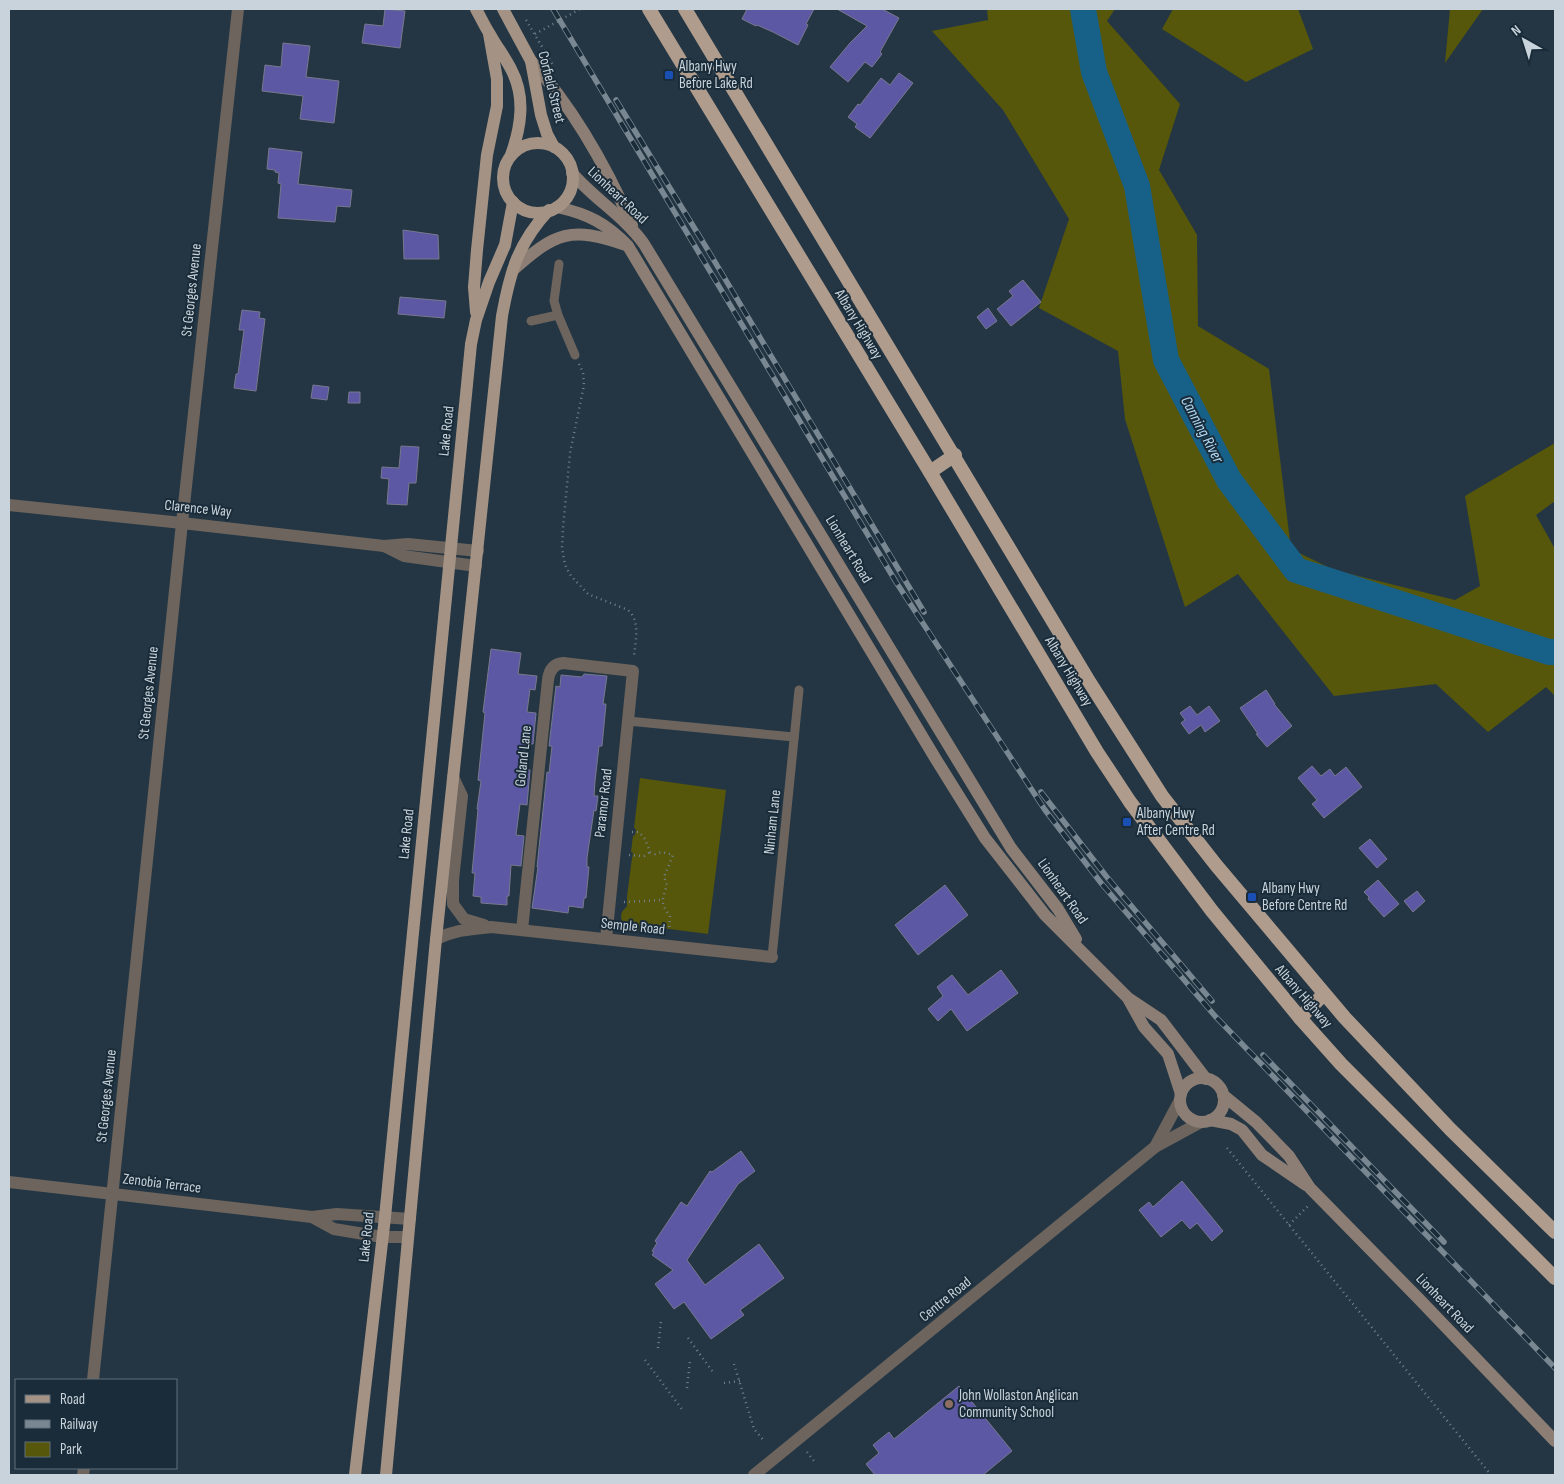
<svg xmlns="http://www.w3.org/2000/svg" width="1564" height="1484" font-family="'Sofia Sans Condensed',sans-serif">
<rect width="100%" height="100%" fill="#243643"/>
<g fill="#56570b">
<polygon points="987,9 1115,9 1107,21 1180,104 1159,170 1197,235 1198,326 1269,369 1291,549 1334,570 1455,600 1480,586 1465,496 1555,443 1555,501 1536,515 1555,549 1555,696 1546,687 1488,732 1436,684 1334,696 1238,574 1185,607 1125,419 1118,351 1039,308 1069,219 1003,110 932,31 988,20"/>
<polygon points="1173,9 1298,9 1313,49 1246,82 1162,29"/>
<polygon points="1450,9 1483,9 1445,63"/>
<path d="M640,778L726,790L708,934L654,927L647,932C639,931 616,926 622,912C623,910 626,908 627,906V896L632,858L633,853L631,852L633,836L635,835L636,829L634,828Z"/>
</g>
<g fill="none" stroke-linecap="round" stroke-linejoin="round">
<polyline stroke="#176088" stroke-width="26" points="1083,9 1094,72 1137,186 1166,360 1229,480 1296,570 1549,652 1555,652"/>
</g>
<g fill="#5c58a3" stroke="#78788e">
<polygon points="385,9 405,11 400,48 362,43 365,24 383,26"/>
<polygon points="747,9 814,9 806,24 808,25 798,45 773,32 757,25 756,26 742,19"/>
<polygon points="837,9 882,9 899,18 880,52 882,54 872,67 865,62 848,82 830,67 850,43 867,26"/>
<polygon points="283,43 310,46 306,77 339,81 334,123 300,119 303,96 262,91 265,65 281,67"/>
<polygon points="899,73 913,83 870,138 855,127 857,124 848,117 858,104 860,105 881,78 890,85"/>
<polygon points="269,148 302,152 298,184 352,190 350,207 337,206 335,222 278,218 281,184 278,183 279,173 275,172 275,170 267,169"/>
<polygon points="403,230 438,235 439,259 404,259"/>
<polygon points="1023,280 1041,302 1011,326 997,309 1013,296 1009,291"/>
<polygon points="400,297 446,301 444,318 398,314"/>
<polygon points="988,308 997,321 986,329 977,317"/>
<polygon points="242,310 260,312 259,318 265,319 256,391 234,388 236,374 238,374 244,330 239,330"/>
<polygon points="313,385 329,387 327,400 311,398"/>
<polygon points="349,392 360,392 360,403 348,403"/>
<polygon points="401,446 419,447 416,483 409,483 407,505 387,504 389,479 381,478 382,467 399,468"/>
<polygon points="491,649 521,653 518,674 537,676 535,690 530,689 527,712 536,713 533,744 525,744 522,769 530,770 527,805 520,804 516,835 524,836 521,866 511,865 509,896 507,896 507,905 481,903 481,897 473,896 475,873 472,873 478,809 477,809 481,781 478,780 485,713 483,712"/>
<polygon points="584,674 607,676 603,704 606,704 602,746 599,746 595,781 594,796 598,796 596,811 594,810 587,858 587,867 589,867 586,898 584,898 583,908 569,906 568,913 532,908 538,867 537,867 547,772 549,773 552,746 549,746 556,686 560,687 561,675 582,677"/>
<polygon points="1266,690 1275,704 1274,704 1292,726 1267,747 1256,734 1258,734 1240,708"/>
<polygon points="1190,706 1197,715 1209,706 1220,721 1205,732 1201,725 1189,734 1181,723 1185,720 1180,713"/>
<polygon points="1312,766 1321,776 1330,769 1335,776 1346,767 1362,787 1324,818 1312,804 1317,800 1298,778"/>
<polygon points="1370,839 1387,859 1377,868 1359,848"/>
<polygon points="1378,880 1399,904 1384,917 1368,899 1369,897 1364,892"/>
<polygon points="945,885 968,915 918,955 895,925"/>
<polygon points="1417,891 1425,901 1413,912 1404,901"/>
<polygon points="1001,970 1018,993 967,1031 951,1009 938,1021 928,1009 943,996 937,987 952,975 968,995"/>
<polygon points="741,1151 755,1171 738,1184 687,1260 705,1285 759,1244 784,1278 740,1310 744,1315 711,1339 684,1302 674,1309 655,1284 673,1270 652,1255 654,1252 652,1251 657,1243 655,1241 681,1202 687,1206 710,1171 712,1172"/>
<polygon points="1182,1181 1223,1231 1212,1241 1197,1223 1190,1229 1182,1220 1161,1237 1139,1210 1149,1202 1153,1207"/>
<polygon points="959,1386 1012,1451 983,1475 875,1475 866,1464 879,1453 873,1445 889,1432 894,1439"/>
</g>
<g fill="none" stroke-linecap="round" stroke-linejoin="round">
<g stroke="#72818b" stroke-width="2.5" stroke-dasharray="1 4" stroke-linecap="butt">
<polyline points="526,20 553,65"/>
<polyline points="535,34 580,9"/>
<path d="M579,364L583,372L584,385L570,453L563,528L562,548L565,565L571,576L588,594L628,610C641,622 635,641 634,657"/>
<path d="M632,832H639L645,839L650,852L655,854L662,852L673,855L664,877L667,885C662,900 660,903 670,916L669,931"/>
<polyline points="629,855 644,856 650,852"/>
<polyline points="624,902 662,900"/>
<polyline points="1227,1148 1491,1475"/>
<polyline points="1289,1225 1308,1206"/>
<polyline points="688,1338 713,1372"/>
<polyline points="658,1348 661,1321"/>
<polyline points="645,1360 684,1412"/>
<polyline points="734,1364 754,1429 765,1442"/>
<polyline points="724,1383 740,1381"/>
<polyline points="687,1388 690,1361"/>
<polyline points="807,1452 814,1461"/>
</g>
<g stroke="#6c645d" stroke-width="9">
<polyline points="559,264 554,301 558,315 575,355"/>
<polyline points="531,321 558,315"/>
<polyline points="628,721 794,737"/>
<polyline points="772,957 799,690"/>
</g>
<g stroke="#6c645d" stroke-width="12">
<polyline points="9,505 182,523 384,546 408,544 478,551"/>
<polyline points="384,546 404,556 476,566"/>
<polyline points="453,777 462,796 453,880 453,904 464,919 484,925"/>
<path d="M522,930L548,680C549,671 553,664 563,663L633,671L606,939"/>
<path d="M436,939C458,929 469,930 491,927L772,957"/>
<polyline points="1155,1147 1180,1100"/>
<polyline points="9,1182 312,1217 337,1214 410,1219"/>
<polyline points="312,1217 334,1229 382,1237 408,1237"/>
<polyline points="93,1380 182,523 238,9"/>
<polyline points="83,1475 84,1468"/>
<polyline points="754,1475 1155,1147 1201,1122"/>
</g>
<g stroke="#8c7e74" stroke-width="12">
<path d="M531,61C574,109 606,166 632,225"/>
<path d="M572,173C594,199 624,216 644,244L1011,848L1058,909L1076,939"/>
<path d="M557,207C588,214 606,223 628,246L937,761L985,838L1045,915L1128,998L1161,1020L1206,1079"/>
<path d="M513,270C556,232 570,226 626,245"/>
<polyline points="1129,1000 1144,1027 1168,1054 1181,1094"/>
<circle cx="1202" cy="1100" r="22"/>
<polyline points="1223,1095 1256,1122 1289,1156 1310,1188 1419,1299 1555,1441"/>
<polyline points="1210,1120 1231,1124 1242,1130 1262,1155 1306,1185"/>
</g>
<g stroke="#a49385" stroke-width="12">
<path d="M476,9C481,18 485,27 491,36C497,47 505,57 511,69C526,97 521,127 511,155"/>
<polyline points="503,9 531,61 541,115 547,134 554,147"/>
<circle cx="538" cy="178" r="35"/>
<polyline points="476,312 474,287 477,250 487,155 497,106 497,79 489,34"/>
<polyline points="355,1475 385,1217 471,344 476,320 489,282 505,245 513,202"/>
<path d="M386,1475L436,939L502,316C510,272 518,243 549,210"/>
</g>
<g stroke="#af9c8d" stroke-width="14">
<polyline points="649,9 930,472 1097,752 1130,802 1212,911 1300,1018 1341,1064 1555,1278"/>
<polyline points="685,9 1090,683 1162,796 1216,865 1345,1018 1450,1129 1555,1232"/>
<polyline points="930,472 955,455"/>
<polyline points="1300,1018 1323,995"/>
</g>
<defs>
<g id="rail">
<polyline points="553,9 896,582 1045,810 1101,883 1215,1016 1555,1368"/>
<polyline points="616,100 706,247 924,612"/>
<polyline points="1041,792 1106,876 1212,1001"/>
<polyline points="1263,1055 1444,1242"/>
</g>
</defs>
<use href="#rail" stroke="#788791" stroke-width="5.5"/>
<use href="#rail" stroke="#1a2c39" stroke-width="4" stroke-dasharray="11" stroke-linecap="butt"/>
</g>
<g fill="#1a4fb4" stroke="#1a2c39" stroke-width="2">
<rect x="664" y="70" width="10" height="10" rx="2.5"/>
<rect x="1122" y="817" width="10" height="10" rx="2.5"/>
<rect x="1247" y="892" width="10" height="10" rx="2.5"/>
</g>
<circle fill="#8d6e63" stroke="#1a2c39" stroke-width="2" cx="949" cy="1404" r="5"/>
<g text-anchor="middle" stroke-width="4" stroke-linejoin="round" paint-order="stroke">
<g font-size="15" fill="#c8d3db" stroke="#1a2c39" text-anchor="start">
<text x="679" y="71">Albany Hwy<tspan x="679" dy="17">Before Lake Rd</tspan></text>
<text x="1137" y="818">Albany Hwy<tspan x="1137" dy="17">After Centre Rd</tspan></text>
<text x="1262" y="893">Albany Hwy<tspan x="1262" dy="17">Before Centre Rd</tspan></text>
<text x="959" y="1400">John Wollaston Anglican<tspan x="959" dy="17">Community School</tspan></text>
</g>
<g font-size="15" fill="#c8d3db" stroke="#1a2c39">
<text transform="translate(552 87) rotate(76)" y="5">Corfield Street</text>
<text transform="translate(618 195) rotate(43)" y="5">Lionheart Road</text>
<text transform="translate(191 290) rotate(-84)" y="5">St Georges Avenue</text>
<text transform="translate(859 324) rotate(59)" y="5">Albany Highway</text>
<text transform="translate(446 431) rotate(-84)" y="5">Lake Road</text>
<text transform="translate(198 508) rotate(6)" y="5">Clarence Way</text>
<text transform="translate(849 549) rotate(59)" y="5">Lionheart Road</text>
<text transform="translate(1069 671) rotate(59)" y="5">Albany Highway</text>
<text transform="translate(148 693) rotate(-84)" y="5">St Georges Avenue</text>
<text transform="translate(523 756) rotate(-84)" y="5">Goland Lane</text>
<text transform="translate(603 803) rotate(-84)" y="5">Paramor Road</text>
<text transform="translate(772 822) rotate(-84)" y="5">Ninham Lane</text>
<text transform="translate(406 834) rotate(-84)" y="5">Lake Road</text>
<text transform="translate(1063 891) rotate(55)" y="5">Lionheart Road</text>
<text transform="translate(633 926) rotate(6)" y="5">Semple Road</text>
<text transform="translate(1304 996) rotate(49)" y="5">Albany Highway</text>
<text transform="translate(106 1096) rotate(-84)" y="5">St Georges Avenue</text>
<text transform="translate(162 1183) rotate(7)" y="5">Zenobia Terrace</text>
<text transform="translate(366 1237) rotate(-84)" y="5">Lake Road</text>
<text transform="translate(945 1299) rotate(-39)" y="5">Centre Road</text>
<text transform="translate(1445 1303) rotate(46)" y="5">Lionheart Road</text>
</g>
<g font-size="16" font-style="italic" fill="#afd9f5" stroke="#1a2c39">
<text transform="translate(1203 429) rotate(62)" y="6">Canning River</text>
</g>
</g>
<rect width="1564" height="1484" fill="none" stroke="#c8d3db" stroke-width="20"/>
<rect x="15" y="1379" width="162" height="90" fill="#1a2c39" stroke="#606f7a"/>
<rect x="25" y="1395" width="25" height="8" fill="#a49385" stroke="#606f7a"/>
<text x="60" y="1404" font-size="15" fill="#c8d3db">Road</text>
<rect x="25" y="1420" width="25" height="8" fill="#788791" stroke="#606f7a"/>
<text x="60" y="1429" font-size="15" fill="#c8d3db">Railway</text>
<rect x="25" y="1442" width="25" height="15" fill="#56570b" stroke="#606f7a"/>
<text x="60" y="1454" font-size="15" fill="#c8d3db">Park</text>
<g transform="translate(1524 40) rotate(321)" stroke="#1a2c39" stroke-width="4" paint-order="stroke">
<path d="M0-4L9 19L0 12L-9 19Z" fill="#c8d3db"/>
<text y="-8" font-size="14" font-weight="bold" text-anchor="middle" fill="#c8d3db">N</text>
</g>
</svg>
